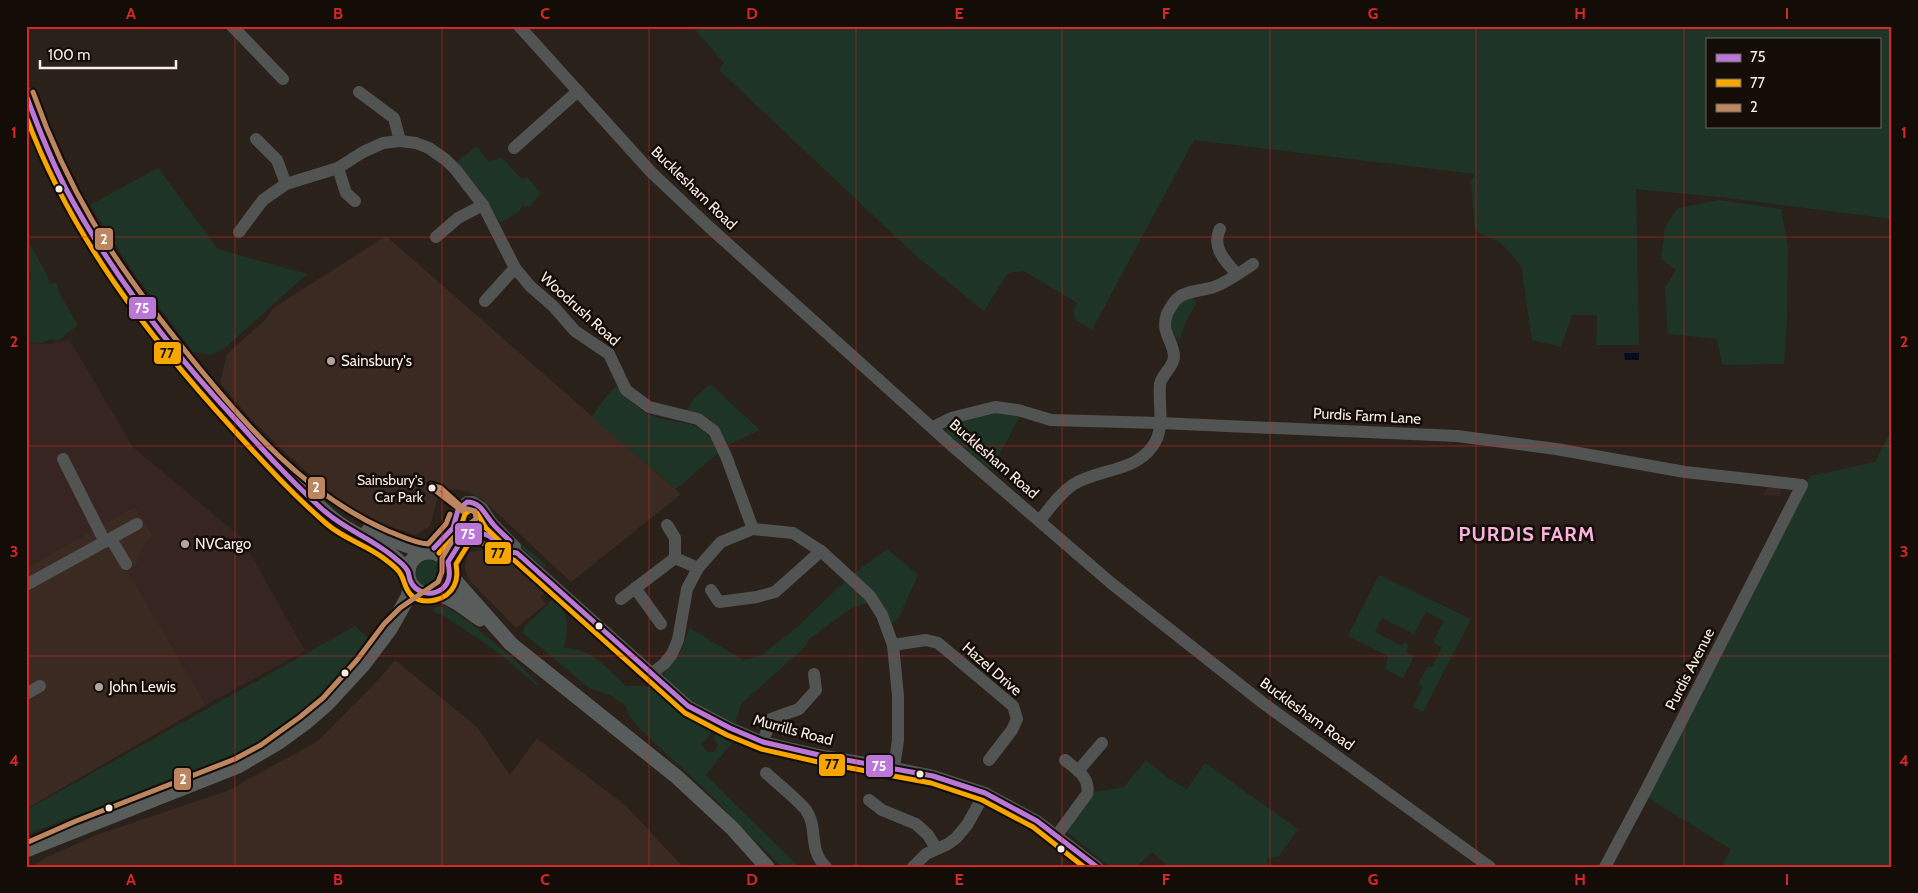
<svg xmlns="http://www.w3.org/2000/svg" width="1918" height="893" font-family="Cabin,sans-serif">
<rect width="100%" height="100%" fill="#2a211a"/>
<g fill="#3a2a22">
<polygon points="386,236 681,494 571,582 482,499 467,491 452,489 437,500 430,526 416,535 381,524 341,502 289,456 249,417 220,383 227,354 266,319 272,309"/>
<polygon points="135,506 153,536 145,543 136,566 128,571 206,705 26,809 26,568"/>
<polygon points="491,549 500,550 546,592 540,597 546,604 516,628 469,580 466,572 465,566 467,555 470,552"/>
<polygon points="395,660 477,727 510,775 537,738 626,806 683,867 31,867 47,857 99,834 227,791 318,741 379,679"/>
</g>
<g fill="#372521">
<polygon points="69,339 133,447 241,537 305,651 206,705 127,570 136,565 145,543 153,536 135,506 26,568 26,343 51,344"/>
<polygon points="1769,484 1784,485 1779,496 1763,495"/>
</g>
<g fill="#1e3426" fill-rule="evenodd">
<path d="M692,26H1892V219L1719,197L1636,189L1639,345H1596L1597,315H1572L1561,347L1532,340L1521,266L1501,243L1475,231L1471,181L1475,174L1194,140L1092,330L1076,320L1073,314L1077,303L1024,271L1008,273L984,311L915,255L719,70L724,63ZM1707,39H1879V126H1707Z"/>
<polygon points="477,146 489,162 501,157 522,179 527,177 541,193 529,207 522,205 520,211 500,223 483,194 456,162"/>
<polygon points="158,168 218,249 307,274 224,349 210,355 193,352 135,275 90,205"/>
<polygon points="1719,200 1781,209 1788,248 1787,324 1784,364 1722,365 1717,339 1668,334 1665,288 1676,270 1661,259 1665,227 1678,208"/>
<polygon points="26,237 46,273 50,284 56,282 60,295 78,325 56,342 52,339 40,343 26,342 26,294 31,275 26,267"/>
<polygon points="1192,297 1196,304 1186,321 1180,339 1171,337 1167,328 1176,306"/>
<path d="M710,384L760,430L728,445C719,425 709,415 687,410L692,401Z"/>
<path d="M617,386C626,399 641,412 656,417C688,427 702,416 718,453L676,489L592,417C599,407 608,392 617,386Z"/>
<polygon points="1000,411 1021,415 996,460 993,469 988,468 946,432 947,424"/>
<polygon points="1892,429 1892,867 1722,867 1731,849 1648,798 1810,476 1875,462"/>
<polygon points="468,512 474,515 475,522 461,532 455,539 452,536 462,516"/>
<polygon points="496,518 507,532 544,563 546,565 544,568 504,532"/>
<polygon points="477,538 492,542 491,545 468,548 463,546 467,541"/>
<polygon points="887,549 918,575 898,619 887,627 873,601 852,608 809,639 805,647 741,704 734,729 660,682 669,666 679,655 690,628 743,660 760,656 797,627 849,577"/>
<circle cx="429" cy="573" r="13"/>
<polygon points="1379,575 1471,619 1423,712 1413,707 1423,687 1418,684 1428,666 1432,667 1442,648 1433,642 1444,621 1426,612 1414,634 1382,618 1375,632 1402,646 1404,642 1409,645 1406,652 1414,656 1403,678 1385,669 1388,656 1348,636"/>
<path d="M553,599C570,614 568,626 564,648C594,649 605,667 626,686H651L687,714L712,729L710,735L701,744L707,752H714L718,745L714,740L715,732L734,740L706,775L799,867H782L730,816L713,797L641,730L630,717L625,705L609,695L589,688L523,633L525,626Z"/>
<path d="M436,607H447L472,624L513,658L539,685H536C505,656 469,630 432,610Z"/>
<polygon points="355,626 368,638 338,678 321,695 296,716 261,741 213,765 76,818 74,816 26,835 26,810"/>
<polygon points="1146,760 1168,778 1187,789 1205,763 1298,829 1279,856 1267,859 1268,867 1169,867 1152,852 1136,867 1110,867 1067,832 1093,792 1124,787"/>
<polygon points="830,765 851,767 842,775"/>
<polygon points="992,803 1021,816 1043,833 987,804"/>
</g>
<polygon fill="#060c1f" points="1624,353 1639,353 1639,360 1625,360"/>
<g fill="none" stroke-linecap="round" stroke-linejoin="round">
<g stroke="#525453" stroke-width="12">
<polyline points="232,26 283,79"/>
<polyline points="519,26 651,172 708,226 950,444 1111,583 1263,703 1490,867"/>
<polyline points="359,92 394,118 400,141"/>
<polyline points="256,139 277,160 286,184"/>
<polyline points="514,148 578,91"/>
<polyline points="338,168 346,193 355,201"/>
<path d="M1220,229C1211,247 1225,261 1237,274"/>
<polyline points="239,232 263,200 286,184 338,168 363,152 383,143 400,141 416,143 429,148 446,160 456,170 483,205 515,268 530,286 553,306 575,331 609,354 626,390 649,407 698,419 714,431 726,456 753,529"/>
<polyline points="436,237 458,218 483,205"/>
<polyline points="485,301 515,268"/>
<polyline points="933,427 951,418 995,407 1018,410 1051,420 1160,423 1457,436 1556,449 1685,472 1802,485 1646,790 1605,867"/>
<polyline points="63,459 105,542"/>
<path d="M1040,520C1050,508 1060,493 1074,484C1098,469 1134,472 1152,447C1166,429 1158,405 1160,384C1162,374 1173,368 1174,357C1174,341 1160,333 1167,314C1170,308 1173,302 1178,298C1188,290 1202,291 1214,287C1228,282 1241,272 1253,264"/>
<polyline points="667,525 675,538 675,558"/>
<polyline points="474,530 489,536 511,552 517,553 688,706 730,728 763,742 819,755 894,768 933,776 985,793 1037,821 1097,867"/>
<polyline points="111,539 126,564"/>
<polyline points="431,552 453,528 458,510 467,502 473,502 482,508 492,523 515,547"/>
<polyline points="448,562 463,538 480,526"/>
<polyline points="26,585 137,524"/>
<polyline points="635,588 661,624"/>
<polyline points="711,590 719,602 757,597 775,592 821,551"/>
<polyline points="621,599 675,558 698,568"/>
<polyline points="893,645 926,640 938,643 1013,706 1017,719 1012,730 989,760"/>
<polyline points="651,674 664,664 672,654 678,640 687,589 698,568 721,542 753,529 793,533 821,551 870,596 882,615 893,645 898,696 898,740 894,768"/>
<polyline points="26,694 40,686"/>
<polyline points="763,742 771,719 799,709 816,690 814,674"/>
<polyline points="1078,771 1102,743"/>
<path d="M766,773C778,784 796,798 806,810C819,829 807,848 826,867"/>
<polyline points="869,800 882,810 916,824 928,835 936,848"/>
<path d="M1057,835L1087,794C1091,778 1076,769 1065,760"/>
<polyline points="913,867 926,854 948,844 956,838 967,825 985,793"/>
</g>
<g stroke="#585c5b" stroke-width="15">
<path d="M26,94C67,222 159,339 250,436C277,465 304,494 333,519C347,531 364,537 379,546C390,552 399,562 408,570"/>
<polyline points="368,531 425,552"/>
<circle cx="429" cy="573" r="21"/>
<polyline points="450,575 511,644 677,777 733,829 767,867"/>
<polyline points="437,592 456,602 480,619"/>
<polyline points="26,850 238,766 279,742 305,723 328,703 363,665 390,629 408,597 411,584"/>
</g>
<defs>
<g id="bus-1">
<path d="M26,95C38,127 50,158 66,189C111,273 170,349 235,419C263,450 291,481 322,509C346,531 374,539 396,559C400,562 405,566 407,570C409,572 409,577 410,580C415,593 431,597 442,589C451,582 450,572 448,562L463,538L474,530L489,536L511,552L517,553L688,706L730,728L763,742L819,755L933,776L985,793L1037,821L1097,867"/>
<path d="M434,548L453,528L458,510L467,502C481,502 485,515 493,524C498,530 504,535 510,541"/>
</g>
<g id="bus-2">
<path d="M26,116C70,235 148,336 233,429C263,462 294,496 328,525C346,540 369,546 386,560C391,564 397,568 400,573C405,580 404,589 412,596C425,606 447,600 454,586C458,578 457,571 456,564L469,543L475,539C488,544 500,558 514,560L685,713L727,735L761,749L818,762L931,783L982,800L1033,827L1084,867"/>
<polyline points="439,553 459,532 465,514 470,510 477,513 486,528 505,546"/>
</g>
<g id="bus-3">
<path d="M33,92C49,137 69,181 93,222C122,270 156,315 191,358C246,426 306,495 388,531C401,536 414,543 428,544L446,524L450,514"/>
<polyline points="26,843 76,821 235,759 261,745 300,717 323,698 357,660 384,624 400,608 438,582 442,572 442,558 457,533 476,519 475,511 463,508 441,488 431,485 432,488 462,511"/>
</g>
</defs>
<use href="#bus-1" stroke="#130c07" stroke-width="9"/>
<use href="#bus-2" stroke="#130c07" stroke-width="9"/>
<use href="#bus-3" stroke="#130c07" stroke-width="9"/>
<use href="#bus-1" stroke="#ba77d6" stroke-width="5"/>
<use href="#bus-2" stroke="#f7a600" stroke-width="5"/>
<use href="#bus-3" stroke="#bb8660" stroke-width="5"/>
</g>
<path fill="none" stroke="#d62828" stroke-width="1" stroke-opacity="0.55" d="M235,26V867M442,26V867M649,26V867M856,26V867M1062,26V867M1270,26V867M1476,26V867M1684,26V867M26,237H1892M26,446H1892M26,656H1892"/>
<g fill="#f9ede5" stroke="#130c07" stroke-width="2">
<circle cx="59" cy="189" r="4.5"/>
<circle cx="432" cy="488" r="4.5"/>
<circle cx="599" cy="626" r="4.5"/>
<circle cx="345" cy="673" r="4.5"/>
<circle cx="920" cy="774" r="4.5"/>
<circle cx="109" cy="808" r="4.5"/>
<circle cx="1061" cy="849" r="4.5"/>
</g>
<g fill="#b1a69e" stroke="#130c07" stroke-width="2">
<circle cx="331" cy="361" r="5"/>
<circle cx="185" cy="544" r="5"/>
<circle cx="99" cy="687" r="5"/>
</g>
<g text-anchor="middle" stroke-width="5" stroke-linejoin="round" paint-order="stroke">
<g font-size="14" fill="#f9ede5" stroke="#130c07" text-anchor="end">
<text x="423" y="485">Sainsbury's<tspan x="423" dy="17">Car Park</tspan></text>
</g>
<g font-size="15" fill="#f9ede5" stroke="#130c07">
<text transform="translate(694 188) rotate(44)" y="5">Bucklesham Road</text>
<text transform="translate(580 309) rotate(42)" y="5">Woodrush Road</text>
<text transform="translate(1367 416) rotate(3)" y="5">Purdis Farm Lane</text>
<text transform="translate(994 459) rotate(41)" y="5">Bucklesham Road</text>
<text transform="translate(992 669) rotate(41)" y="5">Hazel Drive</text>
<text transform="translate(1690 669) rotate(-63)" y="5">Purdis Avenue</text>
<text transform="translate(1307 714) rotate(36)" y="5">Bucklesham Road</text>
<text transform="translate(793 730) rotate(15)" y="5">Murrills Road</text>
</g>
<g font-size="15" fill="#f9ede5" stroke="#130c07" text-anchor="start">
<text x="341" y="366">Sainsbury's</text>
<text x="195" y="549">NVCargo</text>
<text x="109" y="692">John Lewis</text>
</g>
<g font-size="20" font-weight="bold" letter-spacing="1" fill="#fab2de" stroke="#130c07">
<text x="1527" y="541">PURDIS FARM</text>
</g>
</g>
<g stroke="#130c07" stroke-width="2">
<rect x="94" y="227" width="20" height="24" rx="5" fill="#bb8660"/>
<rect x="128" y="296" width="29" height="24" rx="5" fill="#ba77d6"/>
<rect x="153" y="341" width="29" height="24" rx="5" fill="#f7a600"/>
<rect x="307" y="476" width="19" height="24" rx="5" fill="#bb8660"/>
<rect x="454" y="522" width="29" height="24" rx="5" fill="#ba77d6"/>
<rect x="484" y="541" width="28" height="24" rx="5" fill="#f7a600"/>
<rect x="818" y="753" width="28" height="24" rx="5" fill="#f7a600"/>
<rect x="865" y="754" width="29" height="24" rx="5" fill="#ba77d6"/>
<rect x="173" y="767" width="19" height="24" rx="5" fill="#bb8660"/>
</g>
<g font-size="14" text-anchor="middle" font-weight="bold" fill="#fff">
<text x="104" y="244">2</text>
<text x="142" y="313">75</text>
<text x="316" y="492">2</text>
<text x="468" y="539">75</text>
<text x="879" y="771">75</text>
<text x="183" y="784">2</text>
</g>
<g font-size="14" text-anchor="middle" font-weight="bold" fill="#111">
<text x="167" y="358">77</text>
<text x="498" y="558">77</text>
<text x="832" y="769">77</text>
</g>
<rect width="1918" height="893" fill="none" stroke="#130c07" stroke-width="55"/>
<rect x="1706" y="38" width="175" height="90" fill="#130c07" stroke="#6f6660"/>
<rect x="1716" y="54" width="25" height="8" fill="#ba77d6" stroke="#6f6660"/>
<text x="1750" y="62" font-size="15" fill="#f9ede5">75</text>
<rect x="1716" y="79" width="25" height="8" fill="#f7a600" stroke="#6f6660"/>
<text x="1750" y="88" font-size="15" fill="#f9ede5">77</text>
<rect x="1716" y="104" width="25" height="8" fill="#bb8660" stroke="#6f6660"/>
<text x="1750" y="112" font-size="15" fill="#f9ede5">2</text>
<path d="M40 60v8h136v-8" fill="none" stroke="#f9ede5" stroke-width="2.5"/>
<text x="48" y="60" font-size="15" fill="#f9ede5" stroke="#130c07" stroke-width="4" paint-order="stroke">100 m</text>
<rect x="28" y="28" width="1862" height="838" fill="none" stroke="#d62828" stroke-width="2"/>
<g font-size="16" text-anchor="middle" font-weight="bold" fill="#d62828">
<text x="131" y="19">A</text>
<text x="338" y="19">B</text>
<text x="545" y="19">C</text>
<text x="752" y="19">D</text>
<text x="959" y="19">E</text>
<text x="1166" y="19">F</text>
<text x="1373" y="19">G</text>
<text x="1580" y="19">H</text>
<text x="1787" y="19">I</text>
<text x="14" y="138">1</text>
<text x="1904" y="138">1</text>
<text x="14" y="347">2</text>
<text x="1904" y="347">2</text>
<text x="14" y="557">3</text>
<text x="1904" y="557">3</text>
<text x="14" y="766">4</text>
<text x="1904" y="766">4</text>
<text x="131" y="885">A</text>
<text x="338" y="885">B</text>
<text x="545" y="885">C</text>
<text x="752" y="885">D</text>
<text x="959" y="885">E</text>
<text x="1166" y="885">F</text>
<text x="1373" y="885">G</text>
<text x="1580" y="885">H</text>
<text x="1787" y="885">I</text>
</g>
</svg>
